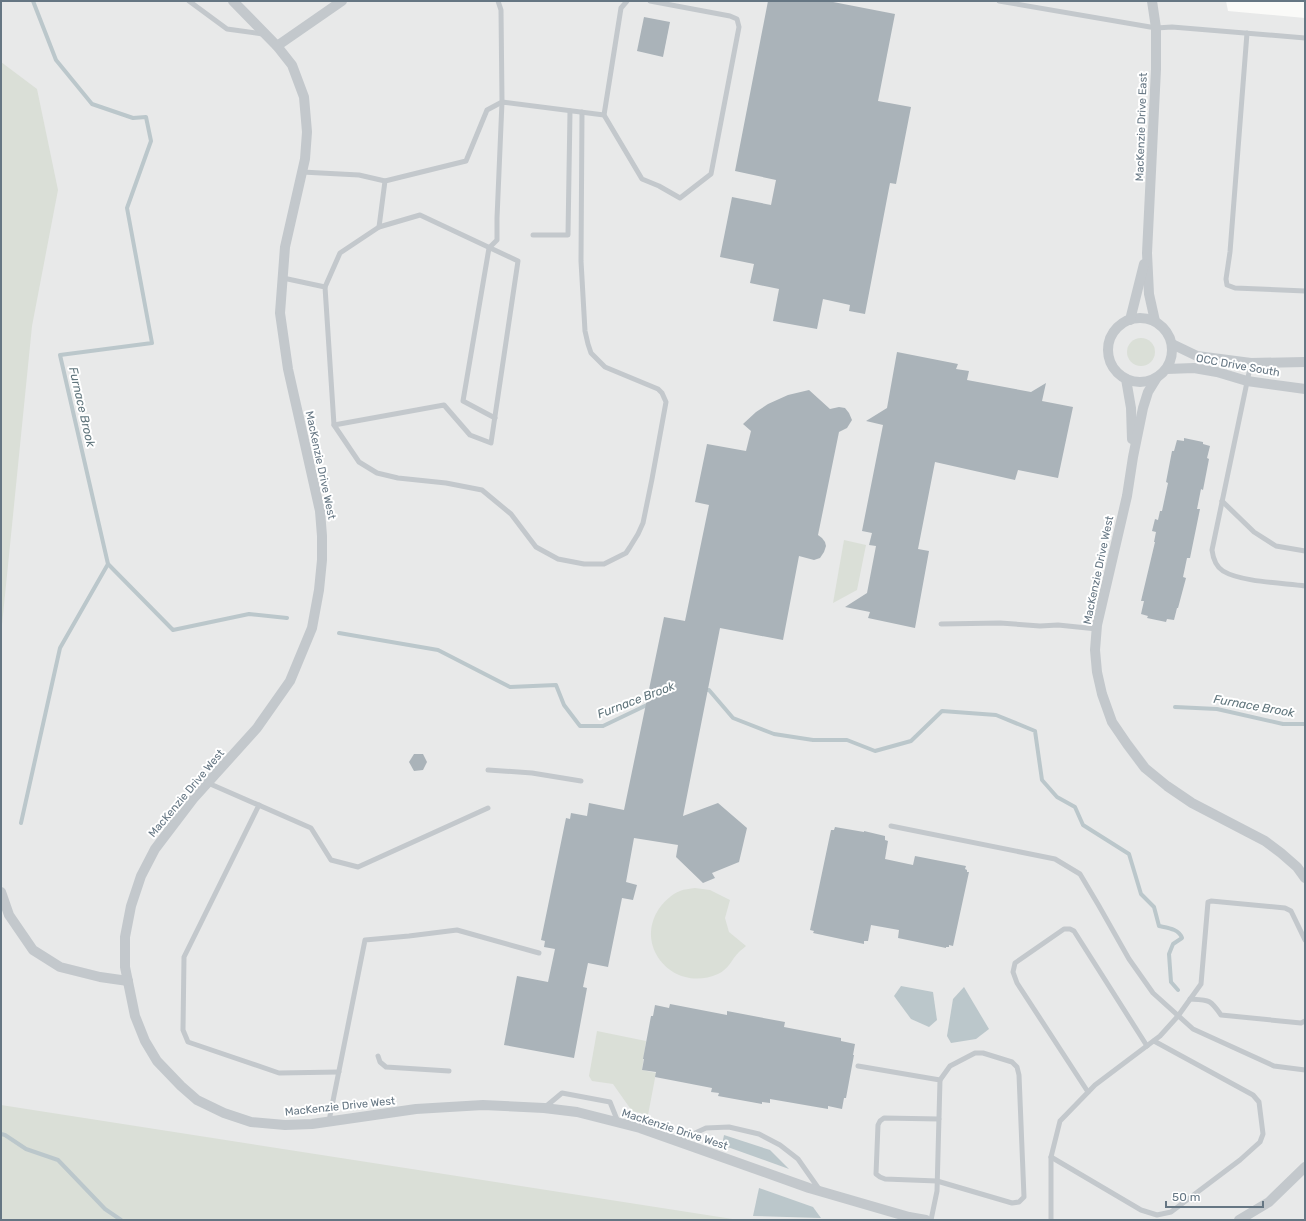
<svg xmlns="http://www.w3.org/2000/svg" width="1306" height="1221" font-family="Rubik,sans-serif">
<rect width="100%" height="100%" fill="#fafaf8"/>
<polygon fill="#e8e9e9" points="1,1 1226,1 1228,11 1305,18 1305,1220 666,1220 1,1117"/>
<g fill="#dadfd7">
<polygon points="1,62 37,89 58,190 32,326 1,635"/>
<circle cx="1141" cy="352" r="14"/>
<polygon points="844,540 866,545 857,590 833,603"/>
<path d="M695,888L710,890L730,900L725,918L729,932L746,946C744,948 741,950 739,952C731,960 729,969 718,974C674,994 631,945 661,906C666,900 672,894 680,891C684,889 690,889 695,888Z"/>
<polygon points="597,1031 646,1041 642,1070 656,1073 648,1115 632,1111 613,1084 592,1081 589,1076"/>
<polygon points="1,1105 739,1220 1,1220"/>
</g>
<g fill="#bbc7cb">
<polygon points="901,986 933,992 937,1020 929,1027 911,1019 894,996"/>
<polygon points="964,987 989,1029 976,1039 951,1043 947,1036 953,999"/>
<polygon points="724,1135 770,1150 789,1169 722,1145"/>
<polygon points="759,1188 813,1207 821,1218 753,1216"/>
</g>
<g fill="none" stroke-linecap="round" stroke-linejoin="round">
<g stroke="#bbc7cb" stroke-width="4">
<polyline points="33,1 56,60 92,104 133,118 146,117 151,141 127,208 152,343 60,355 108,564 173,630 249,614 287,618"/>
<polyline points="339,633 438,650 510,687 556,685 564,705 580,726 603,726 649,704"/>
<path d="M704,690H709L733,718L774,734L813,740H847L875,751L911,741L942,711L996,715L1035,731L1042,780L1057,797L1075,807L1083,825L1129,854L1141,894L1154,907L1159,926C1168,928 1179,929 1182,938L1173,944L1169,954L1171,982L1178,990"/>
<polyline points="1175,707 1217,709 1283,724 1305,724"/>
<polyline points="21,823 60,648 108,564"/>
<polyline points="1,1134 5,1135 26,1149 58,1160 105,1209 121,1220"/>
</g>
</g>
<g fill="#aab3b9">
<polygon points="768,1 828,1 895,14 878,101 911,107 896,184 890,183 865,314 849,311 850,305 823,299 817,329 773,321 779,289 750,283 754,264 720,257 732,197 771,205 776,180 735,171"/>
<polygon points="644,17 670,22 663,57 637,51"/>
<polygon points="897,352 958,364 956,369 969,371 967,380 1031,392 1046,383 1042,401 1073,407 1058,478 1018,470 1015,480 935,462 918,549 929,551 915,628 868,618 870,612 845,607 867,593 876,546 869,545 872,533 862,531 883,425 866,421 887,408"/>
<polygon points="809,390 830,409 839,407 845,408 849,413 852,420 847,428 839,432 818,535 822,538 825,542 826,546 824,552 820,558 814,560 799,556 783,640 720,628 683,816 718,803 747,828 739,862 712,873 715,878 703,883 676,857 678,845 634,838 626,882 637,885 633,900 622,898 608,967 588,963 583,987 587,988 574,1058 504,1045 517,976 548,982 555,949 544,947 545,941 541,940 566,818 570,819 571,813 587,816 589,803 624,810 664,617 685,621 709,505 695,502 707,444 746,451 751,431 743,424 756,412 768,404 788,395"/>
<polygon points="1184,438 1203,442 1203,444 1210,446 1207,458 1209,459 1203,490 1201,489 1197,509 1200,509 1190,558 1187,558 1183,577 1186,578 1178,608 1177,608 1174,620 1167,619 1166,622 1147,618 1148,616 1141,614 1144,601 1141,601 1155,542 1154,542 1156,532 1152,531 1155,519 1158,520 1160,511 1162,511 1168,483 1166,482 1172,451 1174,451 1177,440 1184,441"/>
<polygon points="414,754 423,754 427,762 423,770 414,771 409,762"/>
<polygon points="835,827 864,832 864,831 885,836 885,840 888,841 885,859 913,865 915,856 966,866 965,869 967,870 967,872 969,872 953,946 949,945 949,947 946,947 946,948 898,938 899,930 871,925 868,941 864,941 864,944 813,933 814,931 810,930 831,830 834,830"/>
<polygon points="670,1004 727,1015 727,1011 785,1022 784,1027 841,1038 841,1041 855,1044 853,1055 854,1055 846,1098 844,1098 842,1109 828,1106 828,1109 770,1099 770,1103 762,1102 762,1104 718,1096 719,1093 711,1092 712,1088 655,1077 656,1072 642,1070 644,1059 643,1059 651,1016 653,1016 655,1005 669,1008"/>
</g>
<g fill="none" stroke-linecap="round" stroke-linejoin="round">
<g stroke="#c3c8cc" stroke-width="5">
<polyline points="189,1 227,29 263,34"/>
<polyline points="627,1 621,8 604,115 642,179 659,186 680,198 711,174 739,27 737,19 730,16 650,1"/>
<polyline points="999,1 1156,28 1172,27 1305,38"/>
<polyline points="1247,33 1230,252 1226,279 1227,285 1235,288 1305,291"/>
<polyline points="302,172 359,175 385,181"/>
<polyline points="533,235 568,235 570,111"/>
<polyline points="283,278 325,287 334,425 359,462 377,473 398,478 446,483 482,490 511,514 536,547 558,559 584,564 604,564 626,553 630,547 638,534 643,523 652,479 666,402 662,393 658,389 605,367 591,353 588,344 585,331 581,261 582,112"/>
<polyline points="325,287 340,253 379,227 385,181 466,161 487,110 502,102 501,10 498,1"/>
<path d="M1251,363L1212,550C1213,558 1215,566 1223,571C1241,582 1283,583 1305,586"/>
<polyline points="495,418 463,401 489,248 497,240 497,218 502,102 604,115"/>
<polyline points="334,425 444,405 470,435 491,443 518,261 420,215 379,227"/>
<polyline points="1222,501 1254,532 1276,546 1305,551"/>
<polyline points="941,624 1000,623 1040,626 1058,625 1097,629"/>
<polyline points="488,770 532,773 581,781"/>
<polyline points="208,783 311,828 331,860 358,867 488,808"/>
<polyline points="259,805 184,957 183,1030 188,1042 279,1073 339,1072"/>
<polyline points="891,826 1055,859 1080,874 1099,906 1129,959 1153,993 1193,1029 1274,1066 1305,1070"/>
<path d="M1190,999C1209,1000 1210,999 1221,1015L1301,1023L1305,1021"/>
<polyline points="378,1056 380,1062 386,1067 449,1071"/>
<polyline points="858,1066 940,1080 937,1191 931,1220"/>
<polyline points="1088,1092 1017,983 1013,972 1015,963 1064,929 1070,929 1074,931 1147,1046"/>
<polyline points="544,1108 562,1093 610,1102 618,1122"/>
<polyline points="939,1119 884,1118 880,1121 878,1125 876,1174 880,1177 885,1179 937,1181 1012,1203 1019,1202 1024,1197 1019,1075 1017,1067 1012,1062 983,1053 975,1053 950,1066 940,1080"/>
<polyline points="329,1121 365,940 409,936 457,930 539,953"/>
<polyline points="678,1141 706,1128 729,1127 759,1134 780,1145 798,1159 819,1189"/>
<polyline points="1051,1157 1141,1210 1157,1215 1171,1212 1240,1160 1260,1142 1263,1134 1259,1102 1253,1095 1154,1041"/>
<polyline points="1051,1220 1051,1157 1060,1121 1095,1085 1160,1036 1178,1016 1201,984 1208,902 1211,901 1285,908 1291,911 1305,940"/>
</g>
<g stroke="#c3c8cc" stroke-width="10">
<polyline points="233,1 277,46 292,65 304,97 307,132 305,159 285,247 280,313 288,369 320,511 322,536 322,560 319,590 312,628 290,681 257,728 193,799 155,849 141,876 131,906 125,937 125,967 135,1016 145,1041 157,1061 181,1086 197,1100 224,1113 251,1122 285,1125 312,1124 416,1109 483,1105 544,1108 577,1112 640,1128 809,1188 909,1217 926,1220"/>
<polyline points="1152,1 1156,28 1156,69 1147,253 1149,294 1155,321"/>
<polyline points="277,46 342,1"/>
<circle cx="1140" cy="350" r="32"/>
<polyline points="1130,320 1144,264"/>
<polyline points="1172,344 1197,356 1251,363 1305,362"/>
<polyline points="1167,369 1194,368 1217,372 1247,381 1305,389"/>
<polyline points="1126,379 1131,408 1132,439"/>
<polyline points="1156,379 1148,392 1143,408 1133,457 1127,496 1097,625 1095,650 1097,672 1102,694 1112,722 1127,744 1145,768 1167,786 1192,803 1265,841 1281,853 1297,867 1305,878"/>
<polyline points="1,892 9,915 33,950 60,967 100,977 128,981"/>
<polyline points="1239,1220 1269,1202 1305,1167"/>
</g>
</g>
<g text-anchor="middle" stroke-width="4" stroke-linejoin="round" paint-order="stroke">
<g font-size="11" fill="#657683" stroke="#fff">
<text transform="translate(1141 127) rotate(-88)" y="4">MacKenzie Drive East</text>
<text transform="translate(1238 365) rotate(10)" y="4">OCC Drive South</text>
<text transform="translate(321 465) rotate(78)" y="4">MacKenzie Drive West</text>
<text transform="translate(1098 570) rotate(-78)" y="4">MacKenzie Drive West</text>
<text transform="translate(186 793) rotate(-50)" y="4">MacKenzie Drive West</text>
<text transform="translate(340 1106) rotate(-6)" y="4">MacKenzie Drive West</text>
<text transform="translate(675 1129) rotate(18)" y="4">MacKenzie Drive West</text>
</g>
<g font-size="12" font-style="italic" fill="#60757c" stroke="#fff">
<text transform="translate(82 407) rotate(77)" y="4">Furnace Brook</text>
<text transform="translate(636 700) rotate(-21)" y="4">Furnace Brook</text>
<text transform="translate(1254 706) rotate(10)" y="4">Furnace Brook</text>
</g>
</g>
<rect width="1306" height="1221" fill="none" stroke="#657683" stroke-width="4"/>
<path d="M1166 1201v6h97v-6" fill="none" stroke="#657683" stroke-width="2"/>
<text x="1172" y="1201" font-size="12" fill="#657683" stroke="#ffffff" stroke-width="3" paint-order="stroke">50 m</text>
</svg>
